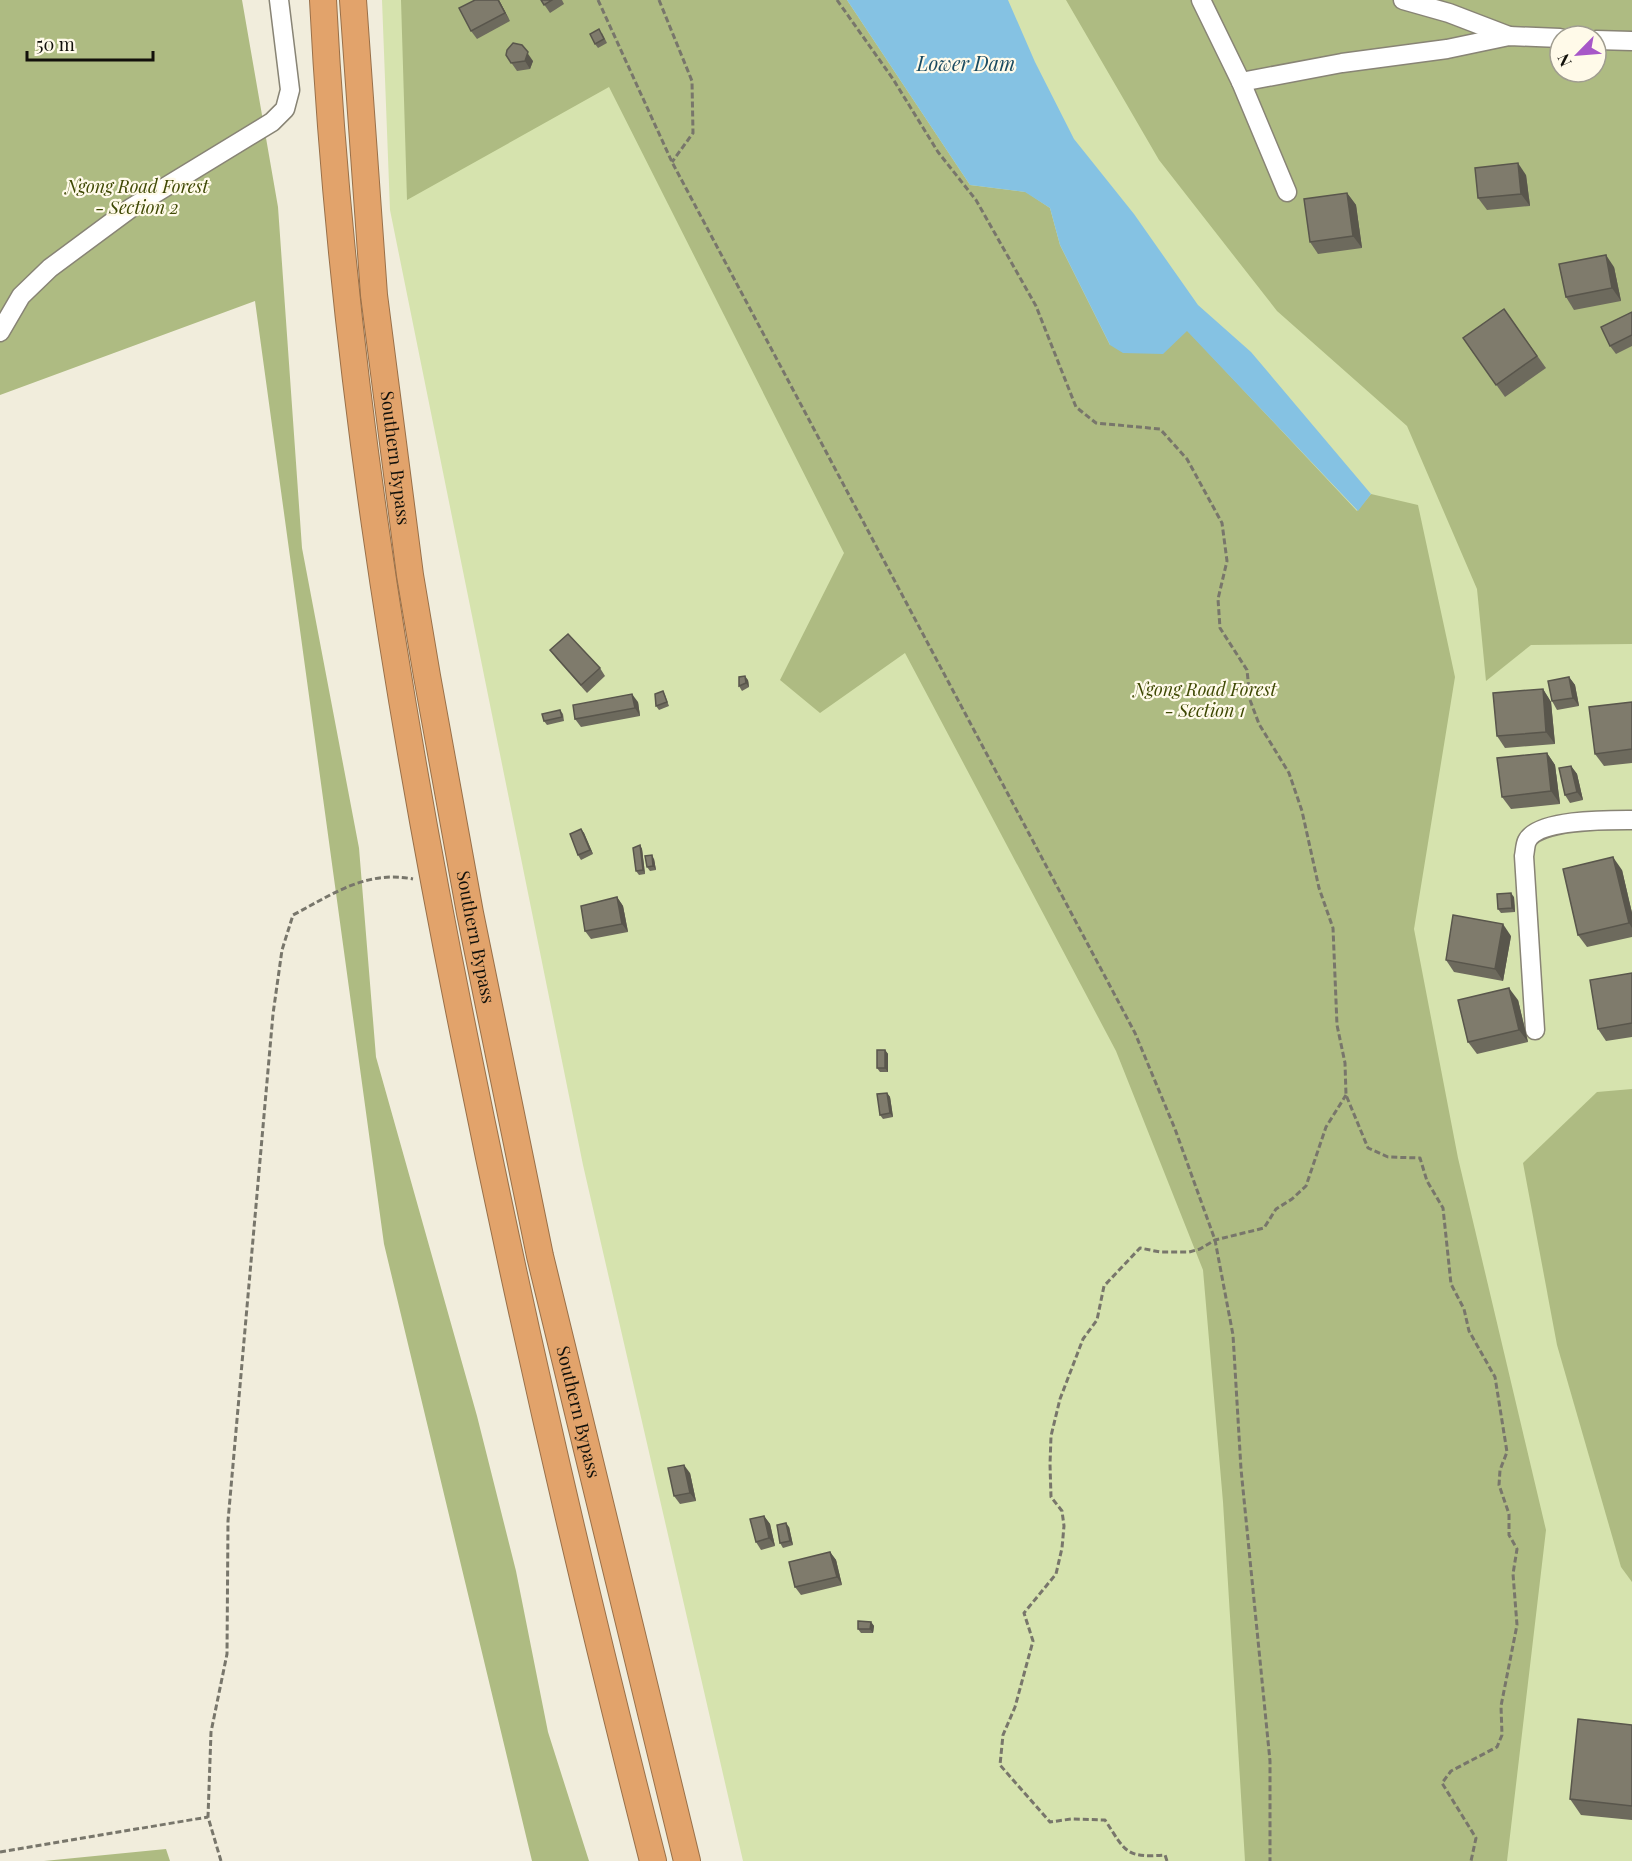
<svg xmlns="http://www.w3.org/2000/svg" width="1632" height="1861" font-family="'Playfair Display',serif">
<rect width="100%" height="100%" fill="#f1eddc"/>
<path fill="#d6e3ae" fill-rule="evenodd" d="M382,0H1632V1861H743L583,1165L390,210ZM1560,36H1596V72H1560Z"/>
<g fill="#aebb82" fill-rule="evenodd">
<polygon points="0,0 242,0 278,207 302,548 359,848 376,1057 477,1416 516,1571 548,1732 589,1861 532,1861 384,1244 255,301 0,395"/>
<polygon points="401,0 847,0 970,185 1026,192 1050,208 1060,245 1110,345 1187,330 1357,511 1371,494 1418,505 1455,677 1414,929 1458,1158 1546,1530 1507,1861 1245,1861 1223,1502 1203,1270 1116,1051 905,653 820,713 780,680 844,553 609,87 407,200"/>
<path d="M1066,0H1632V644L1531,645L1486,681L1477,589L1407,426L1277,311L1159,160ZM1560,36H1596V72H1560Z"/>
<polygon points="1632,1089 1632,1582 1621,1567 1557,1345 1523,1163 1597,1092"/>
<polygon points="166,1849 170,1861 44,1861"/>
</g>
<polygon fill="#85c2e3" points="847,0 1008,0 1035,62 1074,139 1134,214 1198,305 1251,352 1371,494 1358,511 1187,331 1163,354 1123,353 1110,345 1060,245 1050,208 1025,192 970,185"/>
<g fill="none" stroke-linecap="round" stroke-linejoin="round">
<defs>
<g id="minor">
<polyline points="1201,0 1241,82"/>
<polyline points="1403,0 1449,13 1509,36"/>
<polyline points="1596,40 1632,41"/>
<polyline points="1287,192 1241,82 1342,63 1447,49 1509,36 1560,38"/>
<polyline points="0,332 21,296 50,268 131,208 272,122 285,109 290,90 279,0"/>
<path d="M1535,1030L1524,856C1525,852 1525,845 1527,841C1537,819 1610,820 1632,820"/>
</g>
<g id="highway">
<path d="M323,0C341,352 396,700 466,1045C521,1319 584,1591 653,1861"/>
<path id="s1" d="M353,0L374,295L410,575L427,676L470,913L540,1256L687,1861"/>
</g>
</defs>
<use href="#minor" stroke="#888475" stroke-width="21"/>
<use href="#highway" stroke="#997049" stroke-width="28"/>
<g stroke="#78766b" stroke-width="3" stroke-dasharray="6 3" stroke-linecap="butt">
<polyline points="598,0 672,162 1135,1033 1175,1129 1215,1240 1233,1335 1241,1469 1270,1761 1270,1861"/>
<polyline points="659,0 692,81 693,133 672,162"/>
<polyline points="837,0 893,79 938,152 976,200 1036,306 1076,407 1096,423 1160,429 1187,459 1222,523 1227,561 1218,599 1220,628 1247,670 1250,700 1259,724 1289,773 1302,811 1319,888 1333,928 1337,1025 1345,1063 1346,1095 1368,1148 1388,1157 1420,1158 1427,1181 1443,1208 1451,1284 1464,1309 1469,1331 1495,1377 1507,1452 1500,1470 1499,1485 1509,1514 1509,1535 1517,1549 1513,1574 1517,1625 1501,1706 1502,1735 1497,1747 1451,1771 1442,1783 1476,1838 1471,1861"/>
<polyline points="0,1852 208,1817"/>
<path d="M221,1861L208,1817L211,1732L227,1654L228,1521L273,1014L282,950L293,915C333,894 366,870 413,879"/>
<path d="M1167,1861L1165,1855C1125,1858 1126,1852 1105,1820L1071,1819L1050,1822L1000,1765L1003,1735L1015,1707L1033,1641L1024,1613L1056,1574L1062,1548L1064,1526L1062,1511L1051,1497L1050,1464L1051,1436L1060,1399L1083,1339L1097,1320L1104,1286L1140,1248L1160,1252H1189L1200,1249L1215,1240L1264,1228L1276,1209L1292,1199L1306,1186L1326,1127L1346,1095"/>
</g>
<use href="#minor" stroke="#fff" stroke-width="18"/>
<use href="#highway" stroke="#e2a36b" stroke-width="26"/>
</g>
<g fill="#6d6a5d">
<polygon points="499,0 510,21 477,39 471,31"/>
<polygon points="541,0 562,0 564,4 550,13"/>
<polygon points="602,33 607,43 598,48 595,44"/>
<polygon points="506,55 533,61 530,69 517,71"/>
<polygon points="1526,175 1530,206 1487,210 1478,198"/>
<polygon points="1347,193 1356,205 1362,248 1318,254 1310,242"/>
<polygon points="1614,267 1621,301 1574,310 1566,297"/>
<polygon points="1504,309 1546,368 1505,397 1463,338"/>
<polygon points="1632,312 1632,346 1616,354 1610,346"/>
<polygon points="550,650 600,668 605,676 587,693 556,658"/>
<polygon points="1569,677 1575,685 1579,706 1557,710 1552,701"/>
<polygon points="748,680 749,687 742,691 739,686"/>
<polygon points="1543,689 1551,702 1555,744 1505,748 1497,736"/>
<polygon points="663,691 665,695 669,706 659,710 656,706"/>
<polygon points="638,702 640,716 581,727 575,719"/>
<polygon points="1632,702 1632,763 1604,766 1595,754"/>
<polygon points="560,710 563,714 564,721 547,725 544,721"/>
<polygon points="1547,753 1555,765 1560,804 1511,809 1502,797"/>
<polygon points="1571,766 1577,774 1583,800 1570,803 1565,795"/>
<polygon points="581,829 584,833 593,854 581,860 578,855"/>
<polygon points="640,845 642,849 645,874 639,875 636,871"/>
<polygon points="654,859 656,870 650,871 647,867"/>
<polygon points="1622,870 1632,913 1632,937 1587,947 1578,935"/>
<polygon points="617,897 623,906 628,932 591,939 585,931"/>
<polygon points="1514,897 1515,912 1501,913 1498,909"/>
<polygon points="1511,936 1503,981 1454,972 1446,960"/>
<polygon points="1632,973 1632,1037 1606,1041 1598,1029"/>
<polygon points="1518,1000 1528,1042 1477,1054 1468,1042"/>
<polygon points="885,1050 888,1054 888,1072 880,1072 877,1068"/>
<polygon points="887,1093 890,1097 893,1117 883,1119 880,1115"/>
<polygon points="690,1473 696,1501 680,1504 674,1496"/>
<polygon points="764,1516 770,1524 775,1546 761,1550 756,1542"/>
<polygon points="789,1527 793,1545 783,1548 780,1543"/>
<polygon points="830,1552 836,1560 842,1585 801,1595 795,1587"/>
<polygon points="871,1622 874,1626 873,1633 861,1633 858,1629"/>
<polygon points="1632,1725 1632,1820 1581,1815 1570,1799"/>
</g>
<g fill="#59564c">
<polygon points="498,0 499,0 510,21 505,13"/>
<polygon points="522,45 533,61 530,69 525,61"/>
<polygon points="1518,163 1526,175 1530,206 1521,194"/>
<polygon points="1347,193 1356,205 1362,248 1353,236"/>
<polygon points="1606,255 1614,267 1621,301 1612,288"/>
<polygon points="745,676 748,680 749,687 746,683"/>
<polygon points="1569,677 1575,685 1579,706 1573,698"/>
<polygon points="1543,689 1551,702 1555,744 1546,732"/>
<polygon points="632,694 638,702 640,716 635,708"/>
<polygon points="1547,753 1555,765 1560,804 1551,791"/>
<polygon points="1571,766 1577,774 1583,800 1577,792"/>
<polygon points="581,829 584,833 593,854 590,850"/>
<polygon points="640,845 642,849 645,874 643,870"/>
<polygon points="652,855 654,859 656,870 653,866"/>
<polygon points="1613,857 1622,870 1632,913 1632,928 1629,923"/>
<polygon points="1511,893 1514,897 1515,912 1512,908"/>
<polygon points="617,897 623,906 628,932 622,924"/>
<polygon points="1503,924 1511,936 1503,981 1495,969"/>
<polygon points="1509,988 1518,1000 1528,1042 1519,1030"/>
<polygon points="885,1050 888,1054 888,1072 885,1068"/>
<polygon points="887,1093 890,1097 893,1117 890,1113"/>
<polygon points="684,1465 690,1473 696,1501 690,1493"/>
<polygon points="764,1516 770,1524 775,1546 769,1538"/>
<polygon points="786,1523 789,1527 793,1545 790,1541"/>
<polygon points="830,1552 836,1560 842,1585 837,1577"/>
<polygon points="871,1622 874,1626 873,1633 870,1629"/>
</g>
<g fill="#7f7b6c" stroke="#59564c" stroke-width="1.5">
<polygon points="475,0 498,0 505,13 471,31 459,8"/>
<polygon points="541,0 552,0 544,5"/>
<polygon points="599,29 604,39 595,44 590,34"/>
<polygon points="513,43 522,45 528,52 525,61 511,63 506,55 507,50"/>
<polygon points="1518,163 1521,194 1478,198 1475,168"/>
<polygon points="1347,193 1353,236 1310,242 1304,199"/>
<polygon points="1606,255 1612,288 1566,297 1559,264"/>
<polygon points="1504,309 1537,356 1496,385 1463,338"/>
<polygon points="1632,312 1632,335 1610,346 1601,327"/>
<polygon points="568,634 600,668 581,685 550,650"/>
<polygon points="745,676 746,683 739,686 739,677"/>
<polygon points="1569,677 1573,698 1552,701 1548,681"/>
<polygon points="1543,689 1546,732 1497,736 1493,693"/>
<polygon points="663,691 667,702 656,706 655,694"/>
<polygon points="632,694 635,708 575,719 573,705"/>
<polygon points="1632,702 1632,749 1595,754 1589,707"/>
<polygon points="560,710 562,717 544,721 542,714"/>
<polygon points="1547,753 1551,791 1502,797 1497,758"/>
<polygon points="1571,766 1577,792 1565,795 1559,768"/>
<polygon points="581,829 590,850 578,855 570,834"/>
<polygon points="640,845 643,870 636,871 633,848"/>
<polygon points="652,855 653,866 647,867 645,856"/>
<polygon points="1613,857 1629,923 1578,935 1563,869"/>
<polygon points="1511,893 1512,908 1498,909 1497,894"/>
<polygon points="617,897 622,924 585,931 581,906"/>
<polygon points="1453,915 1503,924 1495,969 1446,960"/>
<polygon points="1632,973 1632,1023 1598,1029 1590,980"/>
<polygon points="1509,988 1519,1030 1468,1042 1458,1000"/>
<rect x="877" y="1050" width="8" height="18"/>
<polygon points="887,1093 890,1113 880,1115 877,1094"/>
<polygon points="684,1465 690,1493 674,1496 668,1468"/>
<polygon points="764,1516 769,1538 756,1542 750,1519"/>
<polygon points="786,1523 790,1541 780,1543 777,1525"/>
<polygon points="830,1552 837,1577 795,1587 789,1562"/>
<polygon points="858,1621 871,1622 870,1629 858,1629"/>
<polygon points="1578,1719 1632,1725 1632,1806 1570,1799"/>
</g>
<g text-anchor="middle" stroke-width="4.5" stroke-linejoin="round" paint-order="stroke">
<g font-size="18" font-style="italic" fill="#3f4904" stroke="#fffae9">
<text x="137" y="193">Ngong Road Forest<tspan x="137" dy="21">- Section 2</tspan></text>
<text x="1205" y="696">Ngong Road Forest<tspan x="1205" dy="21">- Section 1</tspan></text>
</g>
<g font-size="18" fill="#12110b" stroke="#fffae9">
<text dy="6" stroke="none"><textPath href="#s1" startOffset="460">Southern Bypass</textPath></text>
<text dy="6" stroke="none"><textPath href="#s1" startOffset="946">Southern Bypass</textPath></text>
<text dy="6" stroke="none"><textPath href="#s1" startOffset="1432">Southern Bypass</textPath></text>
</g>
<g font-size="20" font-style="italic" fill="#184960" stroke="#fffae9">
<text x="966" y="71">Lower Dam</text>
</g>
</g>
<g transform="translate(1578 54) rotate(245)"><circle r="28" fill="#fffae9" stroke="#a09d90" stroke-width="1.5"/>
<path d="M0-4.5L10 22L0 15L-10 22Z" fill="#a757c8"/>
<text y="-9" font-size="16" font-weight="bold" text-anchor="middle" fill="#12110b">N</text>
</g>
<path d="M27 51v9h126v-9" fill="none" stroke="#12110b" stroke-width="3"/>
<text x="36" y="51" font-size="18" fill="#12110b" stroke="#fffae9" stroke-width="4.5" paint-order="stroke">50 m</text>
</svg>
